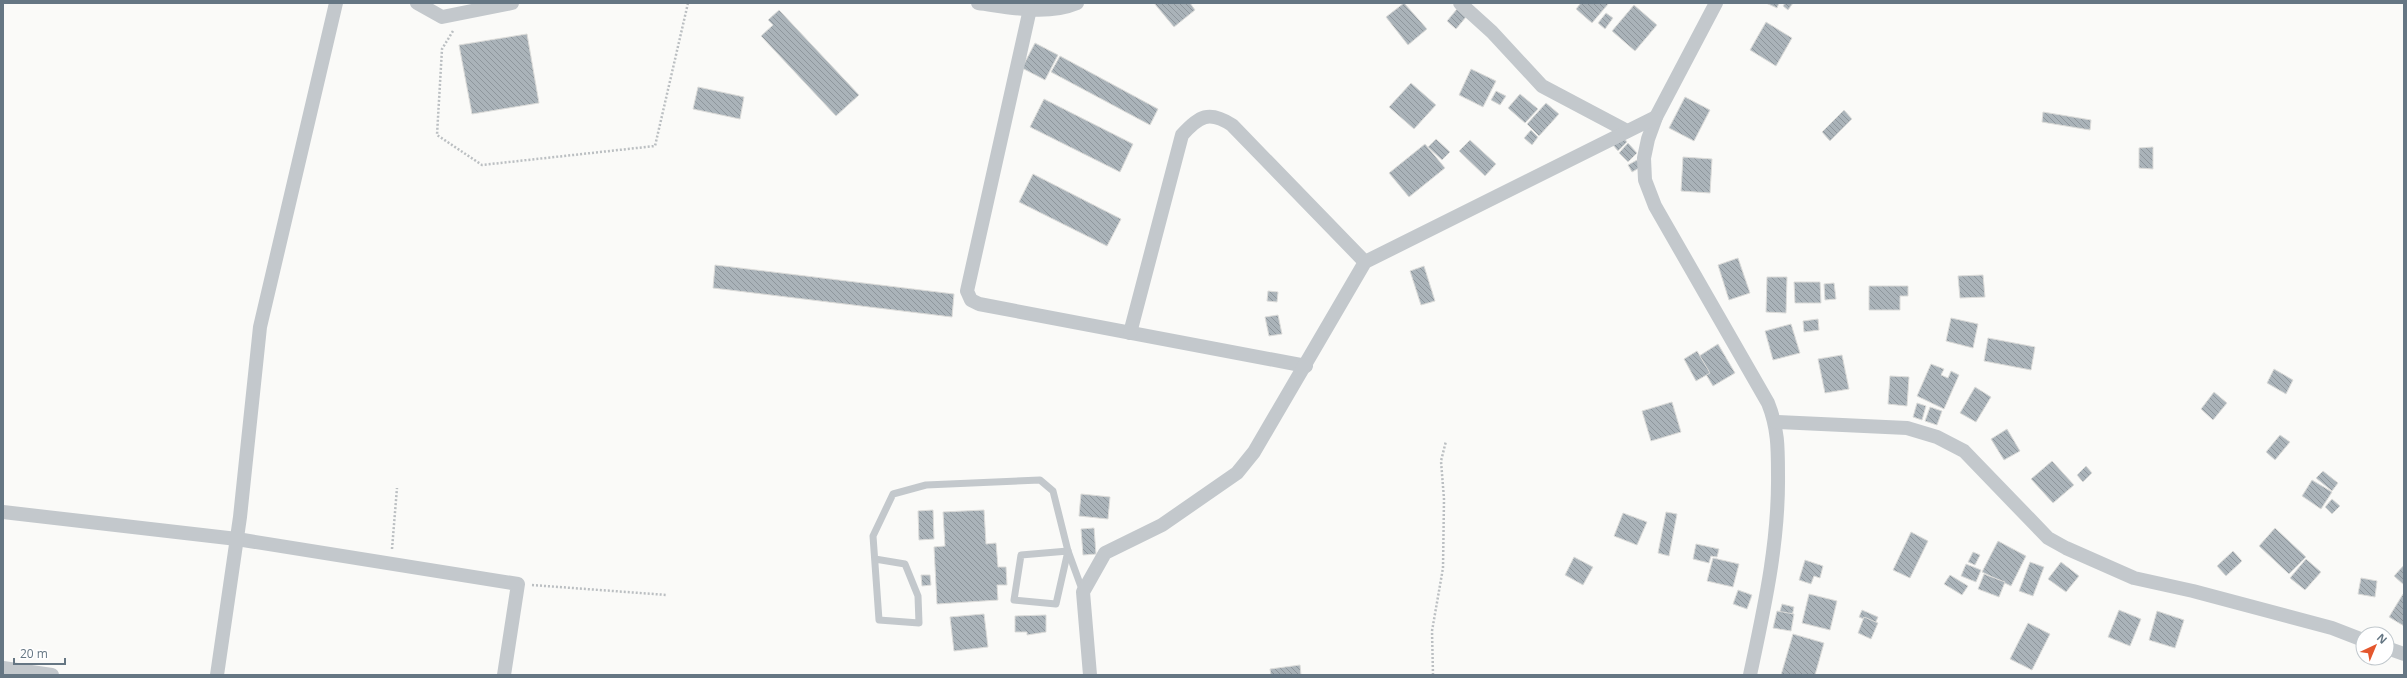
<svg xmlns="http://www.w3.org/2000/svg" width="2407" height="678" font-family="'Open Sans',sans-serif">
<defs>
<pattern id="building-back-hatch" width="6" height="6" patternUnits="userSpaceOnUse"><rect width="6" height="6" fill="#aab3b9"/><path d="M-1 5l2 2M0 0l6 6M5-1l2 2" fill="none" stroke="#8e969c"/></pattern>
</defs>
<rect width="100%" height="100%" fill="#fafaf8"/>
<g fill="url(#building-back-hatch)" stroke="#dcdcda">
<polygon points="1154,3 1190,3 1195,10 1174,27"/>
<polygon points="1404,3 1427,29 1408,45 1386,17"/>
<polygon points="1581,3 1609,3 1592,23 1576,9"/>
<polygon points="1766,3 1779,3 1777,8"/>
<polygon points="1785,3 1793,3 1788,10 1783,6"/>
<polygon points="1634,5 1657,25 1635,51 1612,31"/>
<polygon points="1457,9 1466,17 1456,29 1447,21"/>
<polygon points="779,10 859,95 836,116 761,36 773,25 768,20"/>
<polygon points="1606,13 1613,18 1605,29 1598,23"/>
<polygon points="1766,22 1792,38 1776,66 1750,50"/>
<polygon points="527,34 539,103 472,114 459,45"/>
<polygon points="1035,43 1058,55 1045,80 1022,68"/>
<polygon points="1060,56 1158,109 1150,125 1051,72"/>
<polygon points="1471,69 1496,81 1483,107 1459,95"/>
<polygon points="1411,83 1436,105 1414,129 1389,107"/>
<polygon points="698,87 744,97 740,119 693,109"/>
<polygon points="1496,91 1506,96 1500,105 1491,100"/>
<polygon points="1520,94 1538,109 1525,123 1508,108"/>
<polygon points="1685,97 1710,110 1694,141 1669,128"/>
<polygon points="1044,99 1133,144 1120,172 1030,127"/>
<polygon points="1546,103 1559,114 1539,136 1527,124"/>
<polygon points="1844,110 1852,119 1830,141 1822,132"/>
<polygon points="2043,112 2091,120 2090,130 2042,122"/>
<polygon points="1531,130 1538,137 1532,145 1524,138"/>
<polygon points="1624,138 1627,142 1618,151 1613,145"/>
<polygon points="1436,139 1450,152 1442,160 1428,147"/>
<polygon points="1470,140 1496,164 1485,176 1459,151"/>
<polygon points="1628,143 1637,153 1628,162 1619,153"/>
<polygon points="1425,144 1445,168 1409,197 1389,173"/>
<polygon points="2153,147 2153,169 2139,168 2139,148"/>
<polygon points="1683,157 1712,159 1710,193 1681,191"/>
<polygon points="1637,160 1641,167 1632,172 1628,165"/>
<polygon points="1033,174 1121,219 1107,246 1019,202"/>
<polygon points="1738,258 1750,293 1729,300 1718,265"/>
<polygon points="715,265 954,294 952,317 713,288"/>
<polygon points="1424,266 1435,301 1421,305 1410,271"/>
<polygon points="1983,275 1985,297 1960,298 1958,276"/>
<polygon points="1767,277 1787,277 1786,313 1766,312"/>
<polygon points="1794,282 1820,282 1821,303 1795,303"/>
<polygon points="1834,283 1836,299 1825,300 1824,284"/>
<polygon points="1869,286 1908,286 1908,296 1900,296 1900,310 1869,310"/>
<polygon points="1268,291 1278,292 1277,302 1267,301"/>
<polygon points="1278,315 1282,334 1269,336 1265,317"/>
<polygon points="1951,318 1978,324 1973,348 1946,341"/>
<polygon points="1818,319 1819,330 1804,332 1803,321"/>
<polygon points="1791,324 1800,353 1773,360 1765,331"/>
<polygon points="1988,338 2035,347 2031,370 1984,361"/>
<polygon points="1718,344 1735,373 1713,386 1696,358"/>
<polygon points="1697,351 1710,373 1696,381 1684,359"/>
<polygon points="1842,355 1849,389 1825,393 1818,359"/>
<polygon points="1931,364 1944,369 1941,375 1948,378 1951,371 1959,375 1944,409 1917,396"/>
<polygon points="2274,369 2293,380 2286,394 2267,383"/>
<polygon points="1890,376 1909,377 1907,406 1888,404"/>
<polygon points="1975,387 1991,397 1976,422 1960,413"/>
<polygon points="2214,392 2227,403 2213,420 2201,409"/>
<polygon points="1672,402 1681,432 1651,441 1642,411"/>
<polygon points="1917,403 1926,406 1922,420 1913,417"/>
<polygon points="1930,407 1942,411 1937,425 1925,421"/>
<polygon points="2007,429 2020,451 2004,460 1991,439"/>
<polygon points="2280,435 2290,442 2275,460 2266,452"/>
<polygon points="2052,461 2074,485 2053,503 2031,479"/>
<polygon points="2086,466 2092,473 2083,482 2077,475"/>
<polygon points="2323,471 2338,483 2332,491 2316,478"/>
<polygon points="2312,480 2332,492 2321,509 2302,496"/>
<polygon points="1081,494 1110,497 1108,519 1079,516"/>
<polygon points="2332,499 2340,506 2332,514 2325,507"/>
<polygon points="933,510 934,539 919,540 918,511"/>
<polygon points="984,510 986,544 996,543 998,567 1006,567 1007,585 997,585 998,600 937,604 934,547 945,546 943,512"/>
<polygon points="1666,512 1677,514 1669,556 1658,553"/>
<polygon points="1623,513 1647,522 1637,545 1614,536"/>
<polygon points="1094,528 1096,554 1083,555 1081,529"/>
<polygon points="2275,528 2306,557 2289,574 2259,546"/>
<polygon points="1911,532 1928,541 1910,578 1893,570"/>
<polygon points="1998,541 2026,556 2011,586 1982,572"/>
<polygon points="1696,544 1719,549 1717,557 1711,556 1709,563 1693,559"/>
<polygon points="2233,551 2242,561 2226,576 2217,566"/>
<polygon points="1973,552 1980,555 1975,565 1968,562"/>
<polygon points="1574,557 1593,567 1583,585 1565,575"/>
<polygon points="1713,558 1739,564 1733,587 1707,581"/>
<polygon points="2306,559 2321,572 2305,590 2290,578"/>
<polygon points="1805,560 1823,566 1820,578 1814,576 1811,584 1799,580"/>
<polygon points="2030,562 2044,567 2033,596 2019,591"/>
<polygon points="2061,562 2079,576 2066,592 2048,579"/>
<polygon points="1966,564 1981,570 1976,582 1961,576"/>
<polygon points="2404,565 2404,585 2394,576"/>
<polygon points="1984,574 2005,582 1999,597 1978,589"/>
<polygon points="921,575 930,575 931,585 922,586"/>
<polygon points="1950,575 1968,586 1962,595 1944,584"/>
<polygon points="2361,578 2377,581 2375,597 2358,594"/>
<polygon points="1738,590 1752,595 1747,609 1733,604"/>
<polygon points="1809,594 1837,601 1830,630 1802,623"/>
<polygon points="2403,594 2404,594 2404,626 2389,617"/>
<polygon points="1782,604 1794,607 1791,621 1778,618"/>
<polygon points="1862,610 1878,617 1875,624 1859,617"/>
<polygon points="2119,610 2141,619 2130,646 2108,637"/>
<polygon points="1777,611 1794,614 1791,631 1773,628"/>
<polygon points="2157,611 2184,620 2175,648 2149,640"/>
<polygon points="984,614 988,647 954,651 950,617"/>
<polygon points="1046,615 1046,632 1027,635 1027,632 1015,632 1015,616"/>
<polygon points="1864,617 1878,623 1871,639 1858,633"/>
<polygon points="2028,623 2050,634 2032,670 2010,659"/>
<polygon points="1793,634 1824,643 1815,675 1781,675"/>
<polygon points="1300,665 1301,675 1271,675 1270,669"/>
</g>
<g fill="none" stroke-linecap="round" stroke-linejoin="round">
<g stroke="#bbbfc2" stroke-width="2.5" stroke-dasharray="2 2" stroke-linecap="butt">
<polyline points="453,31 442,49 437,135 482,165 655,146 688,3"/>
<polyline points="392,549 397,488"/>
<polyline points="532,585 667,595"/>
<polyline points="1433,675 1432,631 1443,568 1444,499 1441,461 1446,441"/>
</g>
<g stroke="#c3c8cc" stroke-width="7">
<polygon points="1068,551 1056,604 1014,600 1021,555"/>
<polyline points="875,559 905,564 918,596 919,623 879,620 873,536 893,494 926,485 1040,480 1053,491 1068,551 1083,592"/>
</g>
<g stroke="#c3c8cc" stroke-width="14">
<polyline points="417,3 442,17 512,3"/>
<path d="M978,3C1009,7 1046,16 1077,3"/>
<polyline points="1460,3 1492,32 1542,86 1627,131"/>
<path d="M1716,3L1656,117L1648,139L1644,158L1645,180L1655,206L1768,403C1778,428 1778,448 1778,474C1779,543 1764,609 1750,675"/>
<polyline points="1030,9 967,291 971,300 979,304 1306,366"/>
<path d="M1130,333L1182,135C1199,116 1209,110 1232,125L1365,262"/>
<polyline points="1776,422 1907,428 1937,437 1964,451 2048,538 2066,548 2134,578 2193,591 2332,628 2363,640"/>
<polyline points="3,512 237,539 518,584 504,675"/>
<polyline points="2387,648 2404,654"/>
<polyline points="3,668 52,675"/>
<polyline points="217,675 240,517 260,327 336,3"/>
<polyline points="1090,675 1083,592 1105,553 1162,525 1237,473 1254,452 1365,262 1656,117"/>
</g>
</g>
<rect width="2407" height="678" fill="none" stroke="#657683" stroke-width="8"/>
<g transform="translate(2375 646) rotate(44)"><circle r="19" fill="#ffffff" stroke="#c1c8cd"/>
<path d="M0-3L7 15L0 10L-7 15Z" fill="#e4572e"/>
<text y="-6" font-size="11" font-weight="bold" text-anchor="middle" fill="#657683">N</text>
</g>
<path d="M14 658v6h51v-6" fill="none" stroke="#657683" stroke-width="2"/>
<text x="20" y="658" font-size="12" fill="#657683" stroke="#ffffff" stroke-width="3" paint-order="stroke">20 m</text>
</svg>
